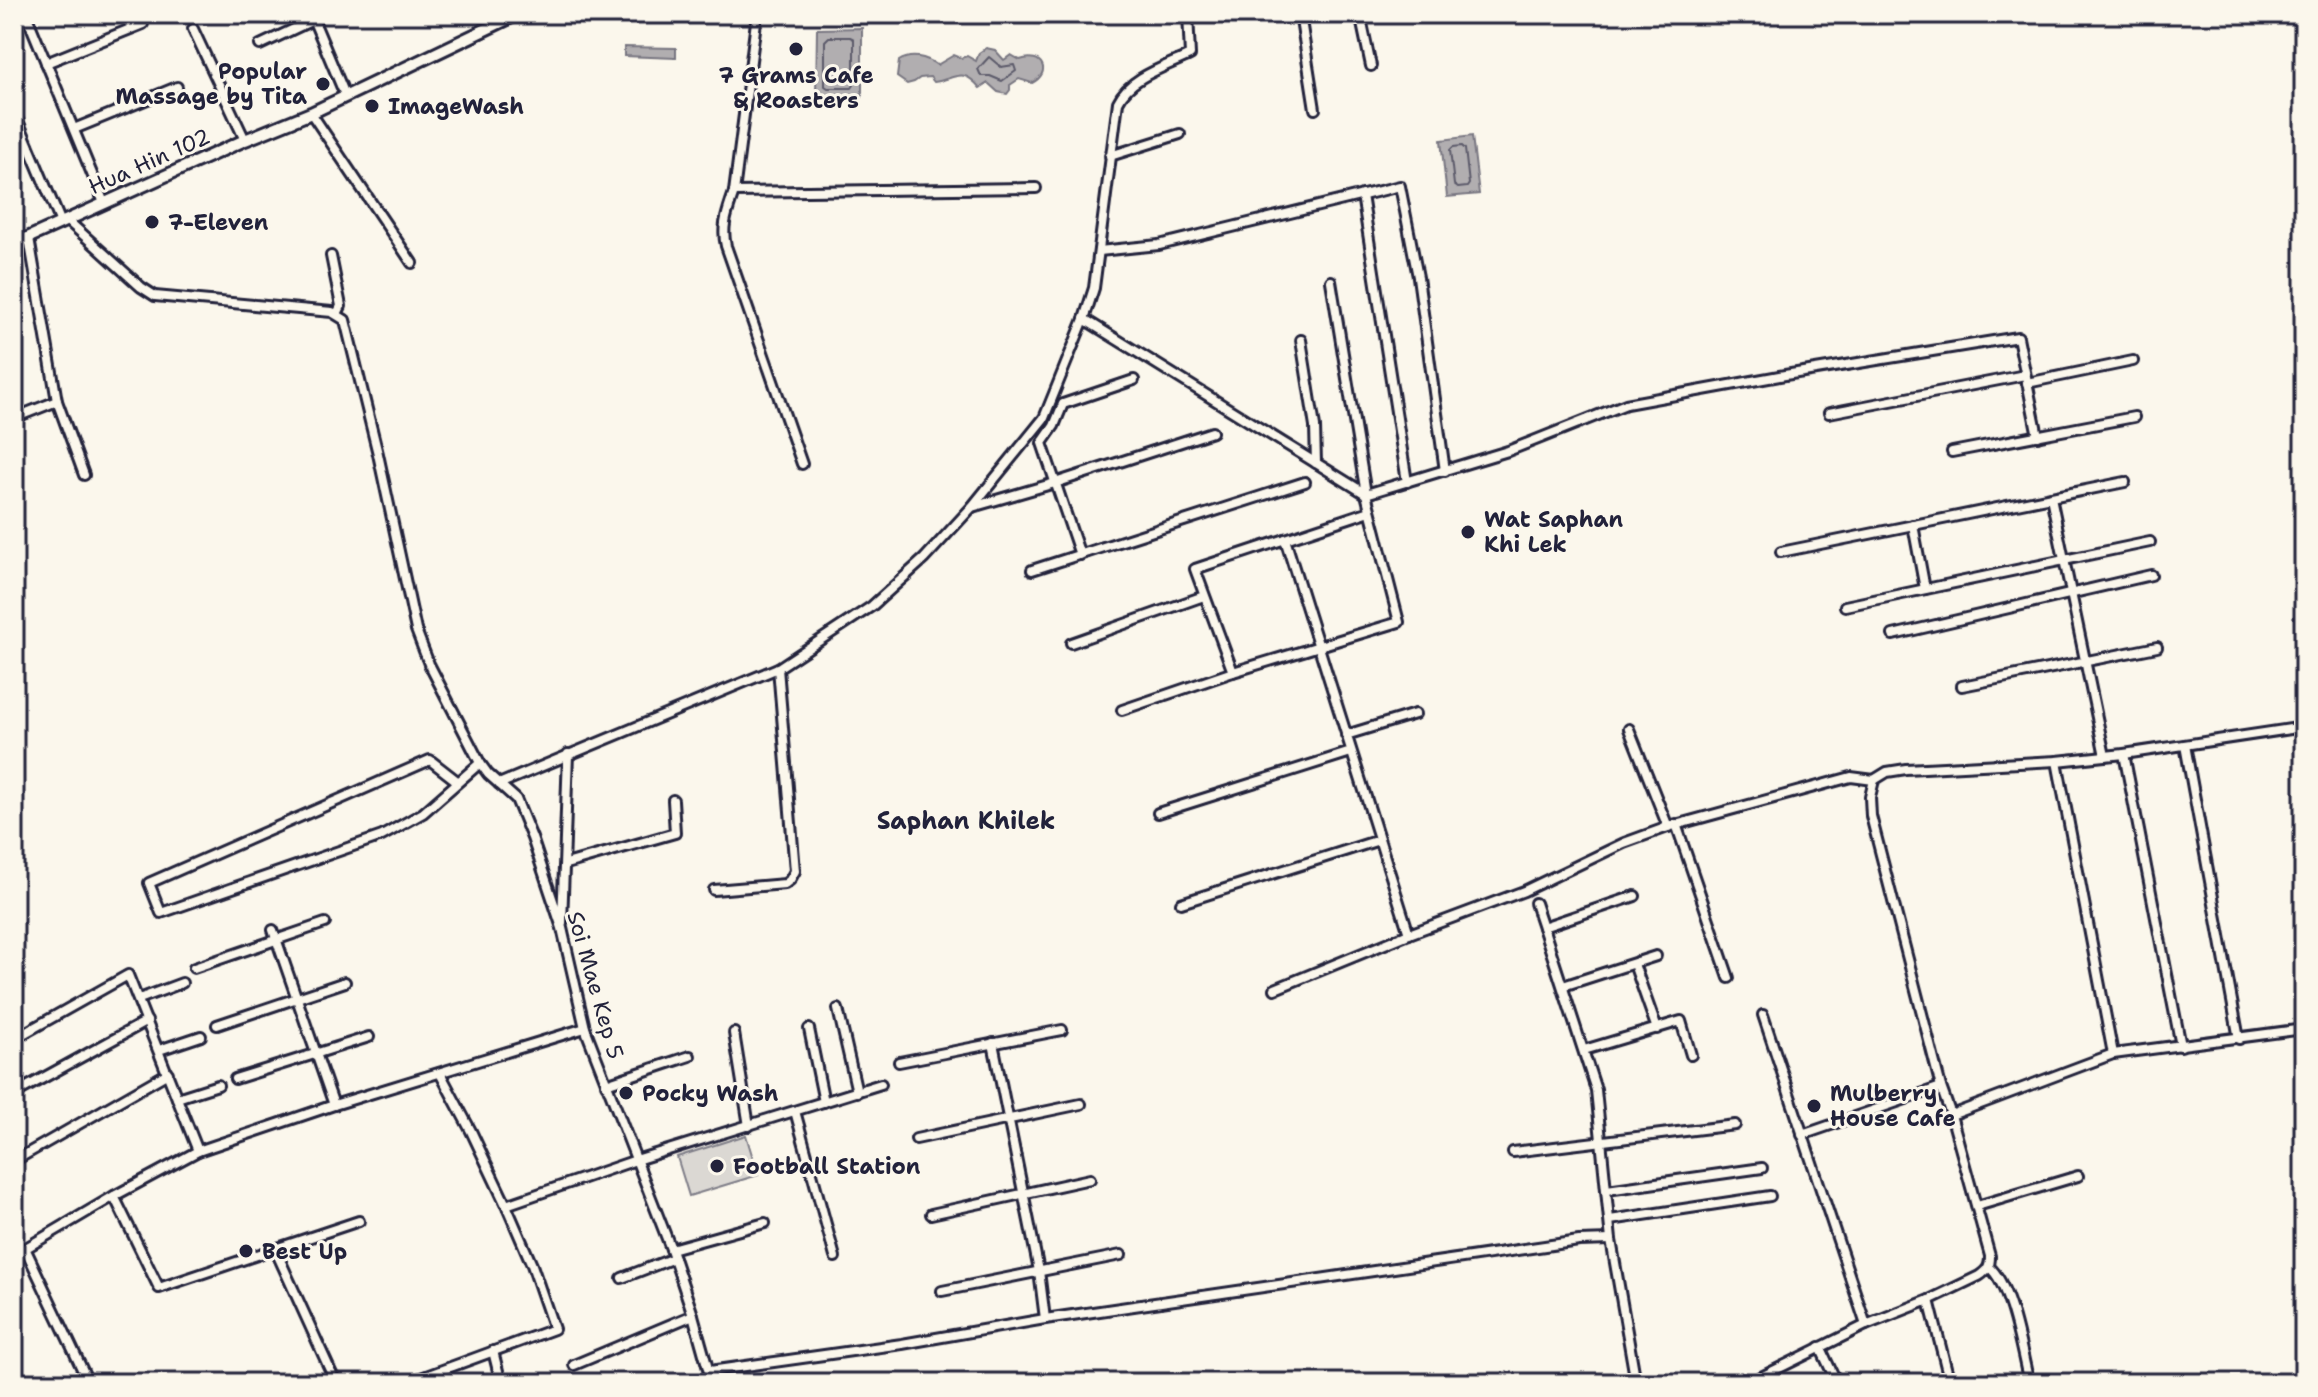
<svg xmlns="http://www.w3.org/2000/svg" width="2318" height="1397" font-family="'Shantell Sans',sans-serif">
<rect width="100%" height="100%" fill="#fbf7ec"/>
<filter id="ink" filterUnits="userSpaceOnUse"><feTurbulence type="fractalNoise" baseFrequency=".0125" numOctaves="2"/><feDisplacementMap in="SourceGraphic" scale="16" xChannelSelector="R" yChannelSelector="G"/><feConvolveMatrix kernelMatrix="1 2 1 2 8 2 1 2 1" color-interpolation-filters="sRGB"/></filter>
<g filter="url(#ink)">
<polygon fill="#dbd8d3" stroke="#7e7d87" stroke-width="2" points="746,1135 758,1175 689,1196 677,1157"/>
<g fill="#b1aeb0" stroke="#787681" stroke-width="2">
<polygon points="862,28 862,97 816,96 817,29"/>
<polygon points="624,47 676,48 676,58 624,56"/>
<path d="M986,48L995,50L1004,60L1011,55L1020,60C1043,52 1052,73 1032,83L1019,79L1010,85V90L1007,94L998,92L988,83L980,88C962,66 955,79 934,82L930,77L920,78L914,82L907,84L897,77L899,61C911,53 926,57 937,65L954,55L961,58L967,56L976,61L979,53Z"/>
<polygon points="1472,136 1479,194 1447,197 1441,140"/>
</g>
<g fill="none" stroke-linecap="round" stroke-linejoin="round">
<g stroke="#5b5a6a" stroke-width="2">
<polygon points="829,37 850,37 854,39 854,85 852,88 828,88 825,86 825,41"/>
<polygon points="989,57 1001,67 1014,65 1016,71 1002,81 990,76 981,76 978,69"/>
<polygon points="1462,146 1465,149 1469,184 1467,187 1458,188 1454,185 1450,150 1453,147"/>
</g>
<defs>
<g id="minor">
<polyline points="26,14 104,203"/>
<polyline points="311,14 345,95"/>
<polyline points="757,14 734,192 1036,188"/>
<path d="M1188,14L1190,55C1165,67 1130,77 1118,102L1094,288L1084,319L1366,494L1508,451L1626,404L1785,375L2018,337L2038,436"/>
<polyline points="1300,14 1315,109"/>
<polyline points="1360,14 1371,66"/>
<polyline points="193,29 245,140"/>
<polyline points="260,45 313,20"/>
<polyline points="46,63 143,24"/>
<polyline points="14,111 61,223"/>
<polyline points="311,113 412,263"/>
<polyline points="74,129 177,87"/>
<polyline points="14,151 28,145"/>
<polyline points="1110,156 1180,134"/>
<path d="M734,192C728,211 721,226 726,246L802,464"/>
<polyline points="1362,195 1407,482"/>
<polyline points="67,220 141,287 155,296 332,312 345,320 378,454 416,630 429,664 480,763 488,774 516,799 532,838 562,928 585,1028 671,1249 693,1315 712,1383"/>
<polyline points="29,238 57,401 84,475"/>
<polyline points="1099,251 1159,245 1400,186 1418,277 1445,471"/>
<polyline points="331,256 341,306 337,314"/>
<polyline points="1301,340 1315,427 1316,463"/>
<polyline points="2027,383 2133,361"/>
<polyline points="1829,413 2025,375"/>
<polyline points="14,418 57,401"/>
<polyline points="1952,452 2134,417"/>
<polyline points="2051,497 2105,756"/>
<polyline points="972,507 1055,483 1212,432"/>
<polyline points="1913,525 1925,589"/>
<polyline points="1285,539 1409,934"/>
<polyline points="1781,552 2125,482"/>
<polyline points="1080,555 1042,443 1054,426 1063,404 1134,380"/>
<polyline points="1032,570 1305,482"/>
<polyline points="1845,606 2150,542"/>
<polyline points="1893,635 2151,575"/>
<polyline points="1071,643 1204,596"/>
<polyline points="1233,672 1195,569 1370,511"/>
<polyline points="1962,686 2157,647"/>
<polyline points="1122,710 1233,672 1399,622 1366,494 1331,281"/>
<polyline points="1629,729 1668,827"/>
<polyline points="1346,735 1415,714"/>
<polyline points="2185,745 2239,1039"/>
<polyline points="2124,754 2181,1046"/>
<polyline points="2057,761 2113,1054"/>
<polyline points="457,781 430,760 149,883 161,913 382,836 423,813 480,763"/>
<polyline points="499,784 778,668 872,606 924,559 971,508 1044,418 1084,319"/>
<polyline points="1158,813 1351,752"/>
<polyline points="1676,824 1729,978"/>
<polyline points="566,864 675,833 673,800"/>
<polyline points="714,890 785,884 790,880 795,871 778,668"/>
<polyline points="1635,896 1543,927 1596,1090 1611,1240 1636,1383"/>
<polyline points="1181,903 1379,840"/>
<polyline points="1535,903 1543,927"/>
<polyline points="562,923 568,754"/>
<polyline points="273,930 334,1105"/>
<polyline points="1634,964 1657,1029"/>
<polyline points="194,968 325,923"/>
<polyline points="1563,986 1656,956"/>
<polyline points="1275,989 1409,934 1524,891 1624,843 1668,827 1851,777 1874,780"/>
<polyline points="139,999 182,983"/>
<polyline points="838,1009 857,1092"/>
<polyline points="1763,1015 1866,1325"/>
<polyline points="217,1025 345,982"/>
<polyline points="809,1029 824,1102"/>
<polyline points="734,1033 749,1126"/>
<polyline points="14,1039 128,975 198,1151"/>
<polyline points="993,1043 1039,1271 1045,1319"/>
<polyline points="159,1050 201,1036"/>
<polyline points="1584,1050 1681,1021 1691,1055"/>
<polyline points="899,1062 1062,1030"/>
<polyline points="440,1073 471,1131 506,1205"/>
<polyline points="235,1079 369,1037"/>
<polyline points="606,1084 690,1056"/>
<polyline points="14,1094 147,1021"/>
<polyline points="177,1098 218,1085"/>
<polyline points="795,1111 835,1257"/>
<polyline points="1951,1115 2113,1054 2304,1029"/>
<polyline points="1802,1135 1941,1087"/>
<polyline points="916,1139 1081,1104"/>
<polyline points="1513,1152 1735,1125"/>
<polyline points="14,1161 168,1073"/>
<polyline points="1607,1190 1762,1168"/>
<polyline points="114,1196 159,1288 275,1249 336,1383"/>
<polyline points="1977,1206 2078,1176"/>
<polyline points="931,1214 1090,1179"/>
<polyline points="1610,1220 1770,1196"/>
<polyline points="25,1248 84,1373"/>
<polyline points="275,1249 359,1221"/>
<polyline points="671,1249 765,1223"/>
<polyline points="14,1255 114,1196 198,1151 334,1105 585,1028"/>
<path d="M1989,1267C2011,1284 2022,1354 2029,1383"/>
<polyline points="622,1278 674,1258"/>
<polyline points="942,1291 1121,1255"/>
<polyline points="1929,1300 1950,1383"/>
<polyline points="1820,1347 1837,1383"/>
<polyline points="493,1351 501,1383"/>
<polyline points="574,1365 693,1315"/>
<polyline points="710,1371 902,1344 1045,1319 1579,1241 1611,1240"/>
<polyline points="407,1383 554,1329 532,1265 506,1205 636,1160 881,1084"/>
<path d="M1749,1383L1866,1325L1929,1300L1979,1276C1988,1270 1990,1266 1990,1256L1951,1115L1941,1087L1871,816L1870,797L1874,780L1887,772L1906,769L2057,761L2124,754L2304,727"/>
</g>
<polyline id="tertiary" points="14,244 245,140 311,113 518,14"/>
</defs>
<use href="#minor" stroke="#22223b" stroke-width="14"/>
<use href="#tertiary" stroke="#22223b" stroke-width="16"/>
<use href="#minor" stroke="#fbf7ec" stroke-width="8"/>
<use href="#tertiary" stroke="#fbf7ec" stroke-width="10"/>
</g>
</g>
<g fill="#22223b" stroke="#fbf7ec" stroke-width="3">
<circle cx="796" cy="49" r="8"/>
<circle cx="323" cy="84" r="8"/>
<circle cx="372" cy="106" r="8"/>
<circle cx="152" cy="222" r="8"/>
<circle cx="1468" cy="532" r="8"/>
<circle cx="626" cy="1093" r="8"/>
<circle cx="1814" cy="1106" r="8"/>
<circle cx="717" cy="1166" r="8"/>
<circle cx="246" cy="1251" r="8"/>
</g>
<g text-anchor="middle" stroke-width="6" stroke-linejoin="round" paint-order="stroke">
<g font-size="22" font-weight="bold" fill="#22223b" stroke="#fbf7ec" text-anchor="start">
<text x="307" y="79" text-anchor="end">Popular<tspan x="307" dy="25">Massage by Tita</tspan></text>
<text x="796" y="83" text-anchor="middle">7 Grams Cafe<tspan x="796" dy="25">&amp; Roasters</tspan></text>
<text x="388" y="114">ImageWash</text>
<text x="168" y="230">7-Eleven</text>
<text x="1484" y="527">Wat Saphan<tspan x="1484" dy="25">Khi Lek</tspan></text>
<text x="642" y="1101">Pocky Wash</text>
<text x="1830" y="1101">Mulberry<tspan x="1830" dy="25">House Cafe</tspan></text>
<text x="733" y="1174">Football Station</text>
<text x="262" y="1259">Best Up</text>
</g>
<g font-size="22" fill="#22223b" stroke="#fbf7ec">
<text transform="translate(149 161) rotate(-24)" y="8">Hua Hin 102</text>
<text transform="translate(596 985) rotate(74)" y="8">Soi Mae Kep 5</text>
</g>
<g font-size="24" font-weight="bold" fill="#22223b" stroke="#fbf7ec">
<text x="966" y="829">Saphan Khilek</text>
</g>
</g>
<rect width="2318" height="1397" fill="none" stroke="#fbf7ec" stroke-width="48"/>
<rect x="24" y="24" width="2270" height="1349" fill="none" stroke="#22223b" stroke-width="3" filter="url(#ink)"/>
</svg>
